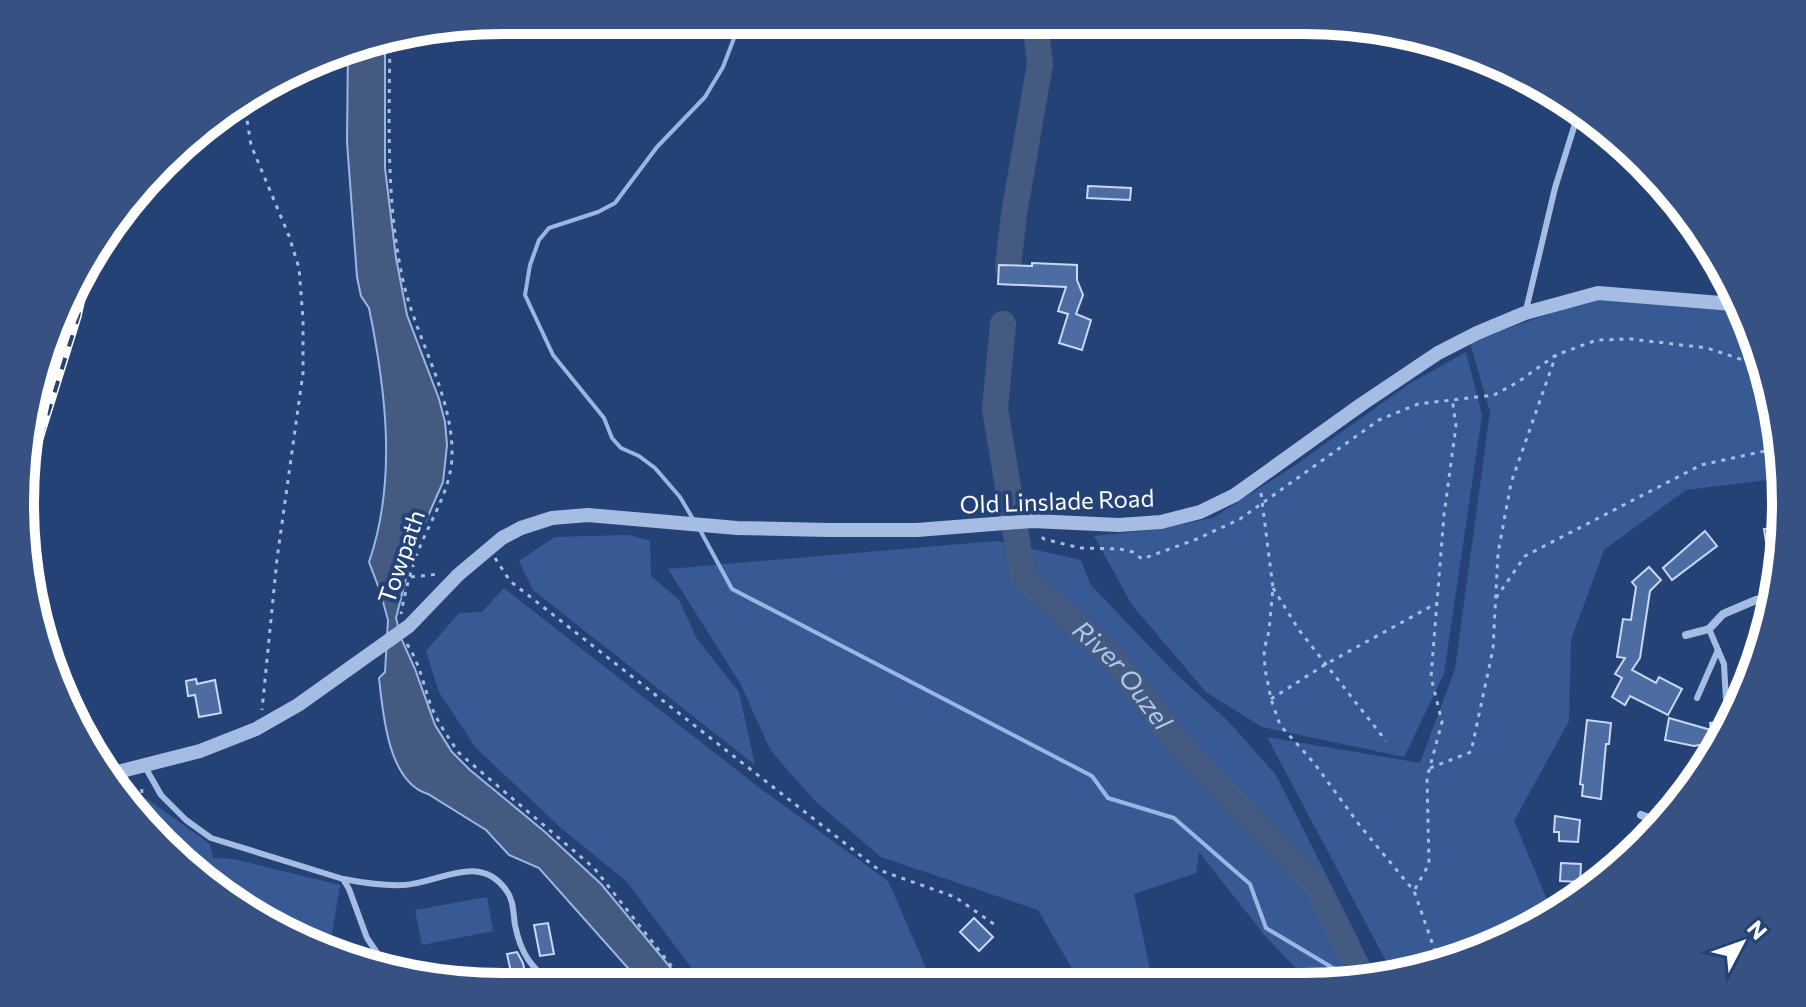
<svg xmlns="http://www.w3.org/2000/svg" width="1806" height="1007" font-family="Commissioner,sans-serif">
<rect width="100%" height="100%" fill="#254277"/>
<g fill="#385a94">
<polygon points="1599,296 1734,307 1770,379 1776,479 1686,490 1604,550 1571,640 1569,721 1514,821 1553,914 1458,961 1390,977 1386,961 1267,737 1420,763 1455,669 1490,412 1470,342"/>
<polygon points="1466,352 1482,415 1444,674 1404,757 1262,727 1206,692 1132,605 1094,536 1153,530 1213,518 1294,466 1409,384"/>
<polygon points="629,535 650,541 651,576 679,600 697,639 739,692 755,765 533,590 519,561 555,537"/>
<polygon points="996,541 1081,560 1090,584 1174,672 1229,722 1276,775 1357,936 1375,981 1310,983 1266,937 1199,852 1196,873 1134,894 1153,984 1081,984 1038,910 881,857 814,800 771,751 740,683 668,569"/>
<polygon points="504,588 761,789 888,881 933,984 710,985 694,971 627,882 561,828 476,748 439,692 426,651 459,613 482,612"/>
<polygon points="117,786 146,798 210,844 213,858 234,859 340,885 329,952 261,922 140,822"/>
<polygon points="487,897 493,931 422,945 415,910"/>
</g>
<path fill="#445a81" stroke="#9ab6e3" stroke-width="2" d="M385,39V168L396,258L407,315L439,399L445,422L447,445L443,482L413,550L396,618L401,638L415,669L435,725L452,752L470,770L545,832L601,884L685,985H643L539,868L509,855L486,830L428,794C388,782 383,714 379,678L385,672L388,620L380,591L369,562C397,481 386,391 369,308L361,296L357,277L347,142L348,46Z"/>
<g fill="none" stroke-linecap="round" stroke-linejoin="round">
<g stroke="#9ab6e3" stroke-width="4">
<polyline points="693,519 680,497 655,468 639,456 621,448 612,438 604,418 553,355 525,295 530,265 539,240 549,228 598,212 615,203 657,147 705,97 723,67 741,20"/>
<polyline points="700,530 732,589 1092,776 1108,798 1174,818 1250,884 1266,928 1333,968 1363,976"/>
</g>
<g stroke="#445a81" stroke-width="26">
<polyline points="1008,267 1014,214 1040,64 1035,21"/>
<path id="s1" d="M1003,324L995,409L1023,577L1117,662L1180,746L1317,886L1365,983"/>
</g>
</g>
<g fill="#4d6ca1" stroke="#c8d8f2" stroke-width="2">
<polygon points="1088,186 1131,188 1130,200 1087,198"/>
<polygon points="1032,263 1077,265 1077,280 1083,295 1076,314 1091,320 1082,350 1059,343 1068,314 1058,311 1066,287 998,284 999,265 1032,266"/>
<polygon points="1779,527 1781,553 1768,555 1764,529"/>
<polygon points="1705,531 1717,546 1672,580 1663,568"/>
<polygon points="1649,567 1661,580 1650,591 1640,658 1632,670 1656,683 1659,677 1682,689 1668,715 1630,696 1625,705 1612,697 1622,678 1615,674 1625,658 1617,657 1623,619 1631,620 1636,587 1632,582"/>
<polygon points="196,679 197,684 215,680 221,713 199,717 195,695 188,696 186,681"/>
<polygon points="1669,718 1711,730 1710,723 1729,721 1723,741 1694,746 1665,740"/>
<polygon points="1587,720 1611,723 1609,744 1606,744 1601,799 1582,796 1583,785 1580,784"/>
<polygon points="1555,816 1580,820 1578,842 1559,841 1559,832 1554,832"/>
<polygon points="1561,863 1581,864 1580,882 1560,881"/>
<polygon points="974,918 993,937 979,951 960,932"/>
<polygon points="548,923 554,954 540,956 534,925"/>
<polygon points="517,952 523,963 528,986 514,986 507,954"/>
</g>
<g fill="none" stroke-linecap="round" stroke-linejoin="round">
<g stroke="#a6bde3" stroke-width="3" stroke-dasharray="4 6" stroke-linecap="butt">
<path d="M390,39C389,117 386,199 402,276C414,336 454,395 452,458C450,491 431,519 419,549C411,569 405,592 401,614"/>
<polyline points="244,101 251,145 289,236 299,268 303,319 303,373 277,559 262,710"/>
<polyline points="1261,493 1273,588 1269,631 1264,650 1265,669 1271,699 1280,725 1314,763 1361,827 1414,891 1440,965"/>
<polyline points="1042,537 1044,539 1080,548 1120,549 1133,552 1142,559 1197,539 1240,519 1379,420 1418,404 1494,395 1518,382 1556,355 1597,340 1631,339 1707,348 1764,367"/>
<polyline points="495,558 510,581 879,870 955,897 998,927"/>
<polyline points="411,577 439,574"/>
<polyline points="1273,588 1299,630 1386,741"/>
<polyline points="1496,598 1525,556 1701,465 1774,449"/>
<path d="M407,644C419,662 423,683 430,703C437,722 448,737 459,753L594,868L673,968L691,985"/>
<polyline points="1271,699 1326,664 1437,603"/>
<polyline points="1430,768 1471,752 1493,649 1498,553 1511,483 1556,355"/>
<polyline points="141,823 142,784"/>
<polyline points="1415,889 1429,864 1427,778 1442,722 1431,677 1444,515 1456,426 1452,398"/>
</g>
<g stroke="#a6bde3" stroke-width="6">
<polyline points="1526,310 1555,188 1578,114"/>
<polyline points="1709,629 1724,664 1726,700"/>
<polyline points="1697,698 1718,650"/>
<polyline points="144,765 161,795 186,820 211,838 343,879 349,889 367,938 388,969"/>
<path d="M343,879C364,883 383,886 404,885C439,883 479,852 506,890C514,900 513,913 515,925C521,955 531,966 553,986"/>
</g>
<g stroke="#a6bde3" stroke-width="8">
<polyline points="1686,635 1709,629 1723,614 1756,600 1772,597"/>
<polyline points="1641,815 1662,823"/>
</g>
<polyline stroke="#a6bde3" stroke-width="14" points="110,774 200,751 256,729 298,705 409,626 458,575 502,538 521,528 552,518 588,515 737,528 829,530 917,530 1032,521 1119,525 1161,522 1200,512 1235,495 1362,404 1438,353 1477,333 1525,313 1598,293 1733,304"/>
<defs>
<g id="rail">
<polyline points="34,406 55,337"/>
<polyline points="26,484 78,317 91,258"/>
</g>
</defs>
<use href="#rail" stroke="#fff" stroke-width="7"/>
<use href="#rail" stroke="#254277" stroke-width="4" stroke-dasharray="12" stroke-linecap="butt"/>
</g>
<g text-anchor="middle" stroke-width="8" stroke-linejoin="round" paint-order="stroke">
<g font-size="24" fill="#fff" stroke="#254277">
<text transform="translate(1057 502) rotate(-2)" y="8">Old Linslade Road</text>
<text transform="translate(402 557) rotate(-71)" y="8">Towpath</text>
</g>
<g font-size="26" font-style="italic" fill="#b1c7eb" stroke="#254277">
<text dy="9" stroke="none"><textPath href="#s1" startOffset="396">River Ouzel</textPath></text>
</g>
</g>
<path d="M0 0H1806V1007H0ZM503 34H1303A469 469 0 0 1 1772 503V504A469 469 0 0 1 1303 973H503A469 469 0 0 1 34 504V503A469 469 0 0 1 503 34Z" fill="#365182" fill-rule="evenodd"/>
<path fill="none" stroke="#fff" stroke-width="10" d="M503 34H1303A469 469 0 0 1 1772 503V504A469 469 0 0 1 1303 973H503A469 469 0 0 1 34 504V503A469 469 0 0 1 503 34Z"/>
<g transform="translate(1742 943) rotate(49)" stroke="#254277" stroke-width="6" paint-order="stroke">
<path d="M0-6L14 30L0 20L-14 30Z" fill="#ffffff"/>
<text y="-12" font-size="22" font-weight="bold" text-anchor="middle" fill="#ffffff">N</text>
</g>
</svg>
